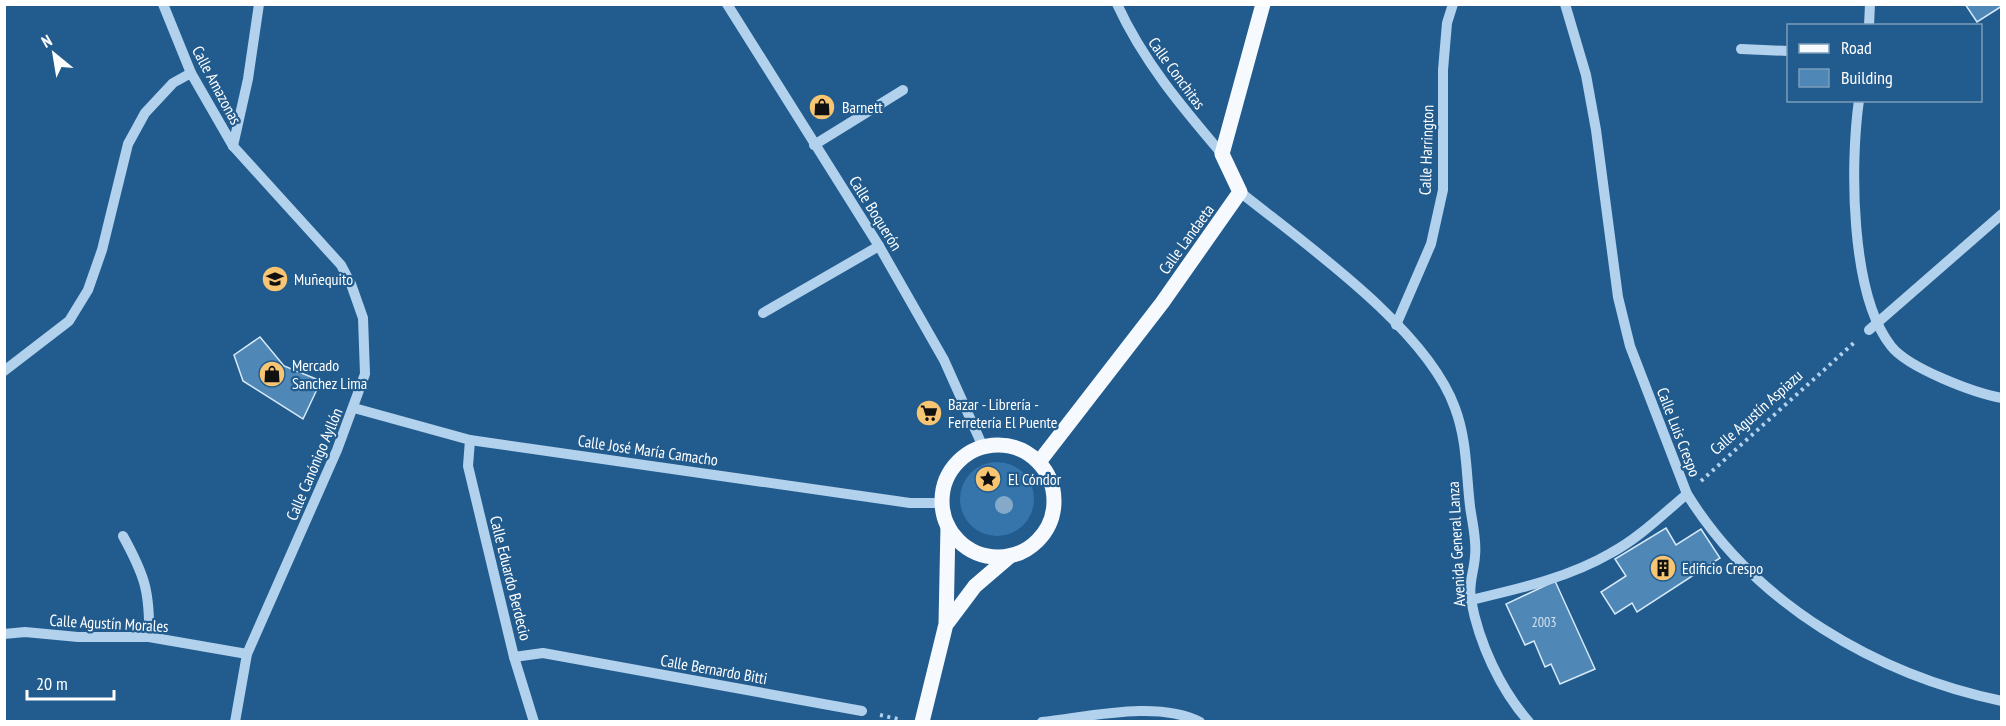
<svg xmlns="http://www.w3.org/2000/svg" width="2006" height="726" font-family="'PT Sans Narrow',sans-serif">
<rect width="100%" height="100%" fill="#225b8d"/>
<circle fill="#3675ab" cx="997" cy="499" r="37"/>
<g fill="#4f87b7" stroke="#d6e9f9" stroke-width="1.5">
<polygon points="1965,4 2002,4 2002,6 1977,22"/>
<polygon points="260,337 284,366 321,381 303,419 243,381 234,355"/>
<polygon points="1666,528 1676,545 1701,529 1720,558 1637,612 1632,603 1615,614 1601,592 1626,576 1615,559"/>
<polygon points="1555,581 1595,669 1560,684 1551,664 1545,667 1534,641 1525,645 1506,604"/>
</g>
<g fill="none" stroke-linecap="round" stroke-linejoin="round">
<g stroke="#b1d1ec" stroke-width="4" stroke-dasharray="3 4.5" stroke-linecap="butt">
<polyline points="1701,481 1856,341"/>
<polyline points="880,715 902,720"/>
</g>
<g stroke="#b1d1ec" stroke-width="10">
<polyline points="163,4 191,73 233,146 341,265 351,284 363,318 365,374 337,450 247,654 235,722"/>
<polyline points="727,4 879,246 944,360 983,447"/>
<path d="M1117,4C1143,61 1182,107 1222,154"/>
<path d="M1565,4L1586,75L1596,130L1618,297L1630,346L1687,494C1755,604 1877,675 2002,701"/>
<polyline points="1869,26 1870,4"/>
<polyline points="1741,49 1788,51"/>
<path d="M1859,100C1850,164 1850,294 1891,346C1908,368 1974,393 2002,398"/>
<polyline points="814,145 903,90"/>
<polyline points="233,146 248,79 259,4"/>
<path d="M1240,192C1305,244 1427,329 1455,408C1467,440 1466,472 1470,506C1472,522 1477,540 1475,556C1474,572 1468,584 1471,600C1479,643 1500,689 1529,722"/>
<polyline points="763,313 879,246"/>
<polyline points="1396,325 1431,244 1443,190 1443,70 1447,23 1453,4"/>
<polyline points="1869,330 2002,214"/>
<polyline points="4,371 69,321 88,290 102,250 128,144 145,113 173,83 191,73"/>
<polyline points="354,408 470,440 910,503 942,503"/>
<polyline points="470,440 468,466 514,657 534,722"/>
<path d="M123,536C145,576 150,592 149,637"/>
<path d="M1471,600C1518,589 1568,578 1611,553C1639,538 1663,514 1687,494"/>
<polyline points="4,634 25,632 78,637 149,637 247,654"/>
<polyline points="514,657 543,653 862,711"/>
<path d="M1042,722C1089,717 1158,700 1200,722"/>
</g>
<g stroke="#f6faff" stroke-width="15">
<circle cx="998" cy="501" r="56"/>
<polyline points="1039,462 1162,303 1240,192 1222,154 1263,4"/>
<polyline points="948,622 975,586 1010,556"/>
<polyline points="922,722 946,624 948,526"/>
</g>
</g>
<circle fill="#85a9c8" cx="1004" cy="505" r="9"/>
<defs>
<symbol id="shop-disc" viewBox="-11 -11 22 22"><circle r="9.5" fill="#f8c573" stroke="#225b8d"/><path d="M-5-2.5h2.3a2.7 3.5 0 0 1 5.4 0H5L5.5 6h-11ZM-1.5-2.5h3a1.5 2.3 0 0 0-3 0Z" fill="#111"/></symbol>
<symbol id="school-disc" viewBox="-11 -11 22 22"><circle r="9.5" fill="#f8c573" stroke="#225b8d"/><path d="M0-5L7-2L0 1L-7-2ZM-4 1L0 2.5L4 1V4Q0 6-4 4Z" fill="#111"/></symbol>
<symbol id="supermarket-disc" viewBox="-11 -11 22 22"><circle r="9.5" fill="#f8c573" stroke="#225b8d"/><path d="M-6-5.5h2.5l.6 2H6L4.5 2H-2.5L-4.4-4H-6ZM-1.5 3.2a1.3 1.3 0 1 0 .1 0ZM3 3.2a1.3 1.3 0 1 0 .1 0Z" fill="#111"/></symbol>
<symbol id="sight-disc" viewBox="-11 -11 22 22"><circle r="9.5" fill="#f8c573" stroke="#225b8d"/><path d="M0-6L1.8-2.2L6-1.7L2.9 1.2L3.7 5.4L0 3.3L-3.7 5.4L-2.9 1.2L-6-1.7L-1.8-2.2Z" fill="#111"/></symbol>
<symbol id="building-disc" viewBox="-11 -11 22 22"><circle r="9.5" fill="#f8c573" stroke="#225b8d"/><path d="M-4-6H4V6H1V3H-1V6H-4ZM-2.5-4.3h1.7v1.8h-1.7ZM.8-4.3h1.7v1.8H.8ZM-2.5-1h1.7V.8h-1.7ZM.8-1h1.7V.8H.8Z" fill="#111"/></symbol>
</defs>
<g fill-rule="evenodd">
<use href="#shop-disc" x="807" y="92" width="30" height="30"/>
<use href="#school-disc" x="260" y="264" width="30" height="30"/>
<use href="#shop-disc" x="257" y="359" width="30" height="30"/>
<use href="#supermarket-disc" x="914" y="398" width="30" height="30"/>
<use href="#sight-disc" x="973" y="464" width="30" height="30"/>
<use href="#building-disc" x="1648" y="553" width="30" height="30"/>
</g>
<g text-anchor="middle" stroke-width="4.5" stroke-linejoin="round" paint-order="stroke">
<g font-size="14" fill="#d3e1ed">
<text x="1544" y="627">2003</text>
</g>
<g font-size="16" fill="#fff" stroke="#225b8d">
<text transform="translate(1177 73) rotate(54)" y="6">Calle Conchitas</text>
<text transform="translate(217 85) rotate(62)" y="6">Calle Amazonas</text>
<text transform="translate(1426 150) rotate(-88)" y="6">Calle Harrington</text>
<text transform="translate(876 213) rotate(58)" y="6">Calle Boquerón</text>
<text transform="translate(1186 239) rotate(-54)" y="6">Calle Landaeta</text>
<text transform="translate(1756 412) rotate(-42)" y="6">Calle Agustín Aspiazu</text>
<text transform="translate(1679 432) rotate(69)" y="6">Calle Luis Crespo</text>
<text transform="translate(648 450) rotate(8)" y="6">Calle José María Camacho</text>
<text transform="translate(314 464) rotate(-67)" y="6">Calle Canónigo Ayllón</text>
<text transform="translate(1456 544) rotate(-93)" y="6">Avenida General Lanza</text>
<text transform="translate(511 578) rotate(76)" y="6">Calle Eduardo Berdecio</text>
<text transform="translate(109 623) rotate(3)" y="6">Calle Agustín Morales</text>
<text transform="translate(714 669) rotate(10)" y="6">Calle Bernardo Bitti</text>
</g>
<g font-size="16" fill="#fff" stroke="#225b8d" text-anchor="start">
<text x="842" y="113">Barnett</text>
<text x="294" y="285">Muñequito</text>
<text x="292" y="371">Mercado<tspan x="292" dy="18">Sanchez Lima</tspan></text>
<text x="948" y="410">Bazar - Librería -<tspan x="948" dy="18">Ferretería El Puente</tspan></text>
<text x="1008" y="485">El Cóndor</text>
<text x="1682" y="574">Edificio Crespo</text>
</g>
</g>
<rect width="2006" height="726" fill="none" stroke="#ffffff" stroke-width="12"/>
<rect x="1787" y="24" width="195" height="78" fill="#225b8d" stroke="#7a9dbb" stroke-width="1.5"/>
<rect x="1799" y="44" width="30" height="9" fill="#f6faff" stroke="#7a9dbb" stroke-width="1.5"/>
<text x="1841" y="54" font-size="18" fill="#ffffff">Road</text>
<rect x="1799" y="69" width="30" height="18" fill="#4f87b7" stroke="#7a9dbb" stroke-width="1.5"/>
<text x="1841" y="84" font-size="18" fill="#ffffff">Building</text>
<g transform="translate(54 54) rotate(330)" stroke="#225b8d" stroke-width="4.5" paint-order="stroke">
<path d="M0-4.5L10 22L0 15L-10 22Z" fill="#ffffff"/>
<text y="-9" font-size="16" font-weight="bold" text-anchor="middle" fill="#ffffff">N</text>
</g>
<path d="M27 690v9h87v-9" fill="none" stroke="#ffffff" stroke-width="3"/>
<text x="36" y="690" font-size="18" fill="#ffffff" stroke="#225b8d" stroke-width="4.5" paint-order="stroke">20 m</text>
</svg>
